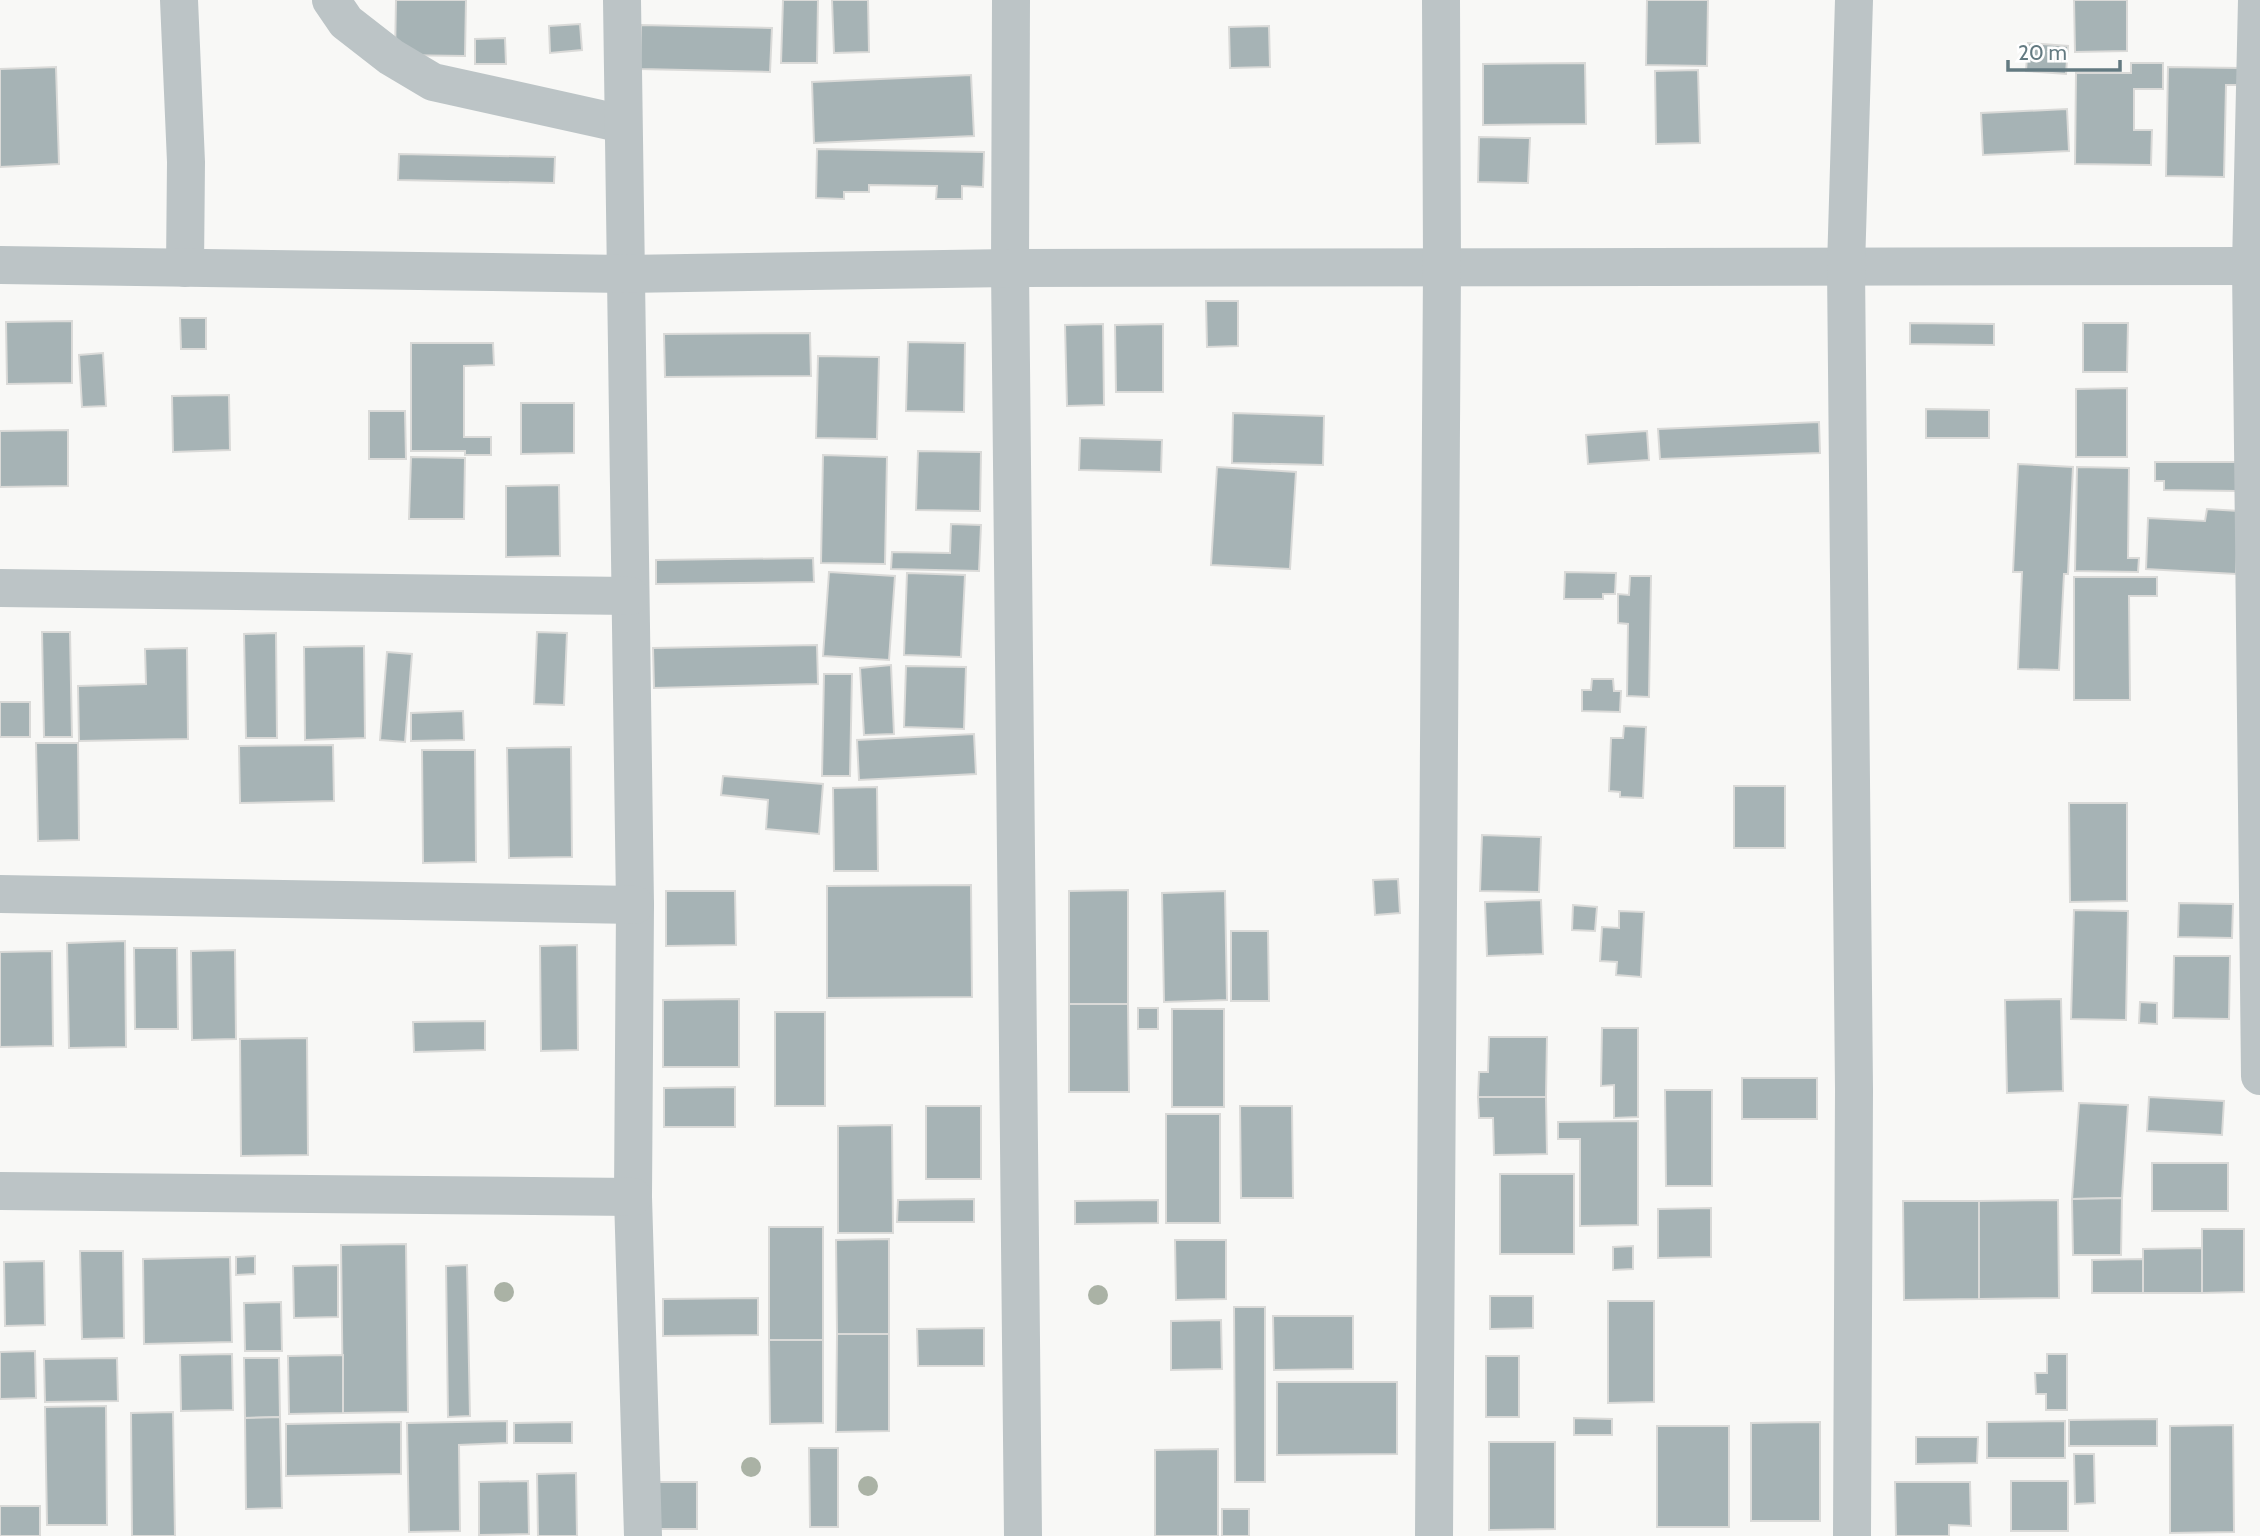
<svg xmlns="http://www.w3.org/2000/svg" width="2260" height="1536" font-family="Cabin,sans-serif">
<rect width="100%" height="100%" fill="#f8f8f6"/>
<g fill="#a6b3b5" stroke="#dadad8" stroke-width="2">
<polygon points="396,0 466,0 465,56 395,55"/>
<polygon points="783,0 818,0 817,63 781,63"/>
<polygon points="832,0 868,0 869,52 834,53"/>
<polygon points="1647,0 1708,0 1707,66 1646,65"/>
<polygon points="2074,0 2127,0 2127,51 2075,52"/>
<polygon points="580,24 582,50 550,53 549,26"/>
<polygon points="641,25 772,28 770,72 640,69"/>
<polygon points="1269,26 1270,67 1230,68 1229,27"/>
<polygon points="505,38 506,64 475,64 475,39"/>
<polygon points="2028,43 2068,46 2066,74 2026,71"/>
<polygon points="1585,63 1586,124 1483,125 1483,64"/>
<polygon points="2131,63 2163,63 2163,89 2134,89 2134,130 2152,130 2151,165 2075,164 2076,73 2131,73"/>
<polygon points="56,67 59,164 0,167 0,69"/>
<polygon points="2168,67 2240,68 2239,85 2226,85 2224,177 2166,176"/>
<polygon points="1698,70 1700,143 1656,144 1655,71"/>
<polygon points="971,75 974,136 814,143 812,82"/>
<polygon points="2067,109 2069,151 1983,155 1981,113"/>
<polygon points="1479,137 1530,138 1528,183 1478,182"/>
<polygon points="817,149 984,152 983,187 962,186 962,199 936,199 937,186 869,185 869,192 844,192 844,199 816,198"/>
<polygon points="399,154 555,157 554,183 398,180"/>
<polygon points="1206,301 1238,301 1238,346 1207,347"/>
<polygon points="180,318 206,318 206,349 181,349"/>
<polygon points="72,321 72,383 7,384 6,322"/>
<polygon points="1910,323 1994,324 1994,345 1910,344"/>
<polygon points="2083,323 2128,323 2127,372 2083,372"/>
<polygon points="1103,324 1104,405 1067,406 1065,325"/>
<polygon points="1163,324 1163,392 1116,392 1115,325"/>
<polygon points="810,333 811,376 665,377 664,334"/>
<polygon points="908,342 965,343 964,412 906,411"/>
<polygon points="411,343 493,343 494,365 464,366 464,437 491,437 491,455 465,455 465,451 411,451"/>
<polygon points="103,353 106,406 82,407 79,355"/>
<polygon points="818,356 879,357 877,439 816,438"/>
<polygon points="2127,388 2127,457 2076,457 2076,389"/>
<polygon points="229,395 230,450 173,452 172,396"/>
<polygon points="521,403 574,403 574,453 521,454"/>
<polygon points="1926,409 1989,410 1989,438 1926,438"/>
<polygon points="369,411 405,411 406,459 369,459"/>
<polygon points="1233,413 1324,416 1323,465 1232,463"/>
<polygon points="1819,422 1820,453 1660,459 1658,429"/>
<polygon points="68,430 68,486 0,487 0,431"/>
<polygon points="1647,431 1649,460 1588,464 1586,435"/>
<polygon points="1080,438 1162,440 1161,472 1079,470"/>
<polygon points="918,451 981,452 980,511 916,510"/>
<polygon points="823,455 887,457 885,564 821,563"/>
<polygon points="411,457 465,458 464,519 409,519"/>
<polygon points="2155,462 2236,462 2236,491 2164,490 2164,481 2155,481"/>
<polygon points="2018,464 2073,467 2068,574 2064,574 2059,670 2018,669 2022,572 2013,572"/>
<polygon points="1217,467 1296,472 1290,569 1211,565"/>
<polygon points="2077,467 2129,468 2128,558 2139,558 2138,572 2075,571"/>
<polygon points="559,485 560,556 506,557 506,486"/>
<polygon points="2207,509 2239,511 2236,574 2146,569 2148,518 2205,521"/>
<polygon points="951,524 981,525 979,571 891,569 892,552 950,553"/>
<polygon points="813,558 814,582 656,584 656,560"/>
<polygon points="829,572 895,576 889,660 823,656"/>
<polygon points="1565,572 1616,573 1615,594 1603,594 1603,599 1564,599"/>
<polygon points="907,573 965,575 961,657 904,655"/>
<polygon points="1630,576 1651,576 1649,697 1627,696 1628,624 1618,623 1618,594 1629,595"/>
<polygon points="2074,577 2157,577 2157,596 2129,596 2130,700 2074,700"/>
<polygon points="42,632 70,632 72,737 44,737"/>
<polygon points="537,632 567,633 564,705 534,704"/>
<polygon points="276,633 277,738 246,738 244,634"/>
<polygon points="817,645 818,684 654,688 653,648"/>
<polygon points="364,646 365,738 305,740 304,647"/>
<polygon points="187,648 188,739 79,741 78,686 146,684 145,649"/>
<polygon points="387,652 412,654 405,742 380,740"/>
<polygon points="891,665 894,734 864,735 860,668"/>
<polygon points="906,666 966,667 964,729 904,727"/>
<polygon points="824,674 852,674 850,776 822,776"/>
<polygon points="1592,679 1613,679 1614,691 1621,691 1620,712 1582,711 1582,690 1591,690"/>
<rect x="0" y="702" width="30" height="35"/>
<polygon points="463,711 464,740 411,741 411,713"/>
<polygon points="1624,726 1646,727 1643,798 1620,797 1620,792 1609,791 1611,738 1623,738"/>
<polygon points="974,734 976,774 859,780 857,740"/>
<polygon points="36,743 78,743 79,840 38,841"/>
<polygon points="333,745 334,801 240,803 239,746"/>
<polygon points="571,747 572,857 509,858 507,748"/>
<polygon points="422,750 475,750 476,862 423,863"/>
<polygon points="723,776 823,784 819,834 766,829 768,800 721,795"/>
<rect x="1734" y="786" width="51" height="62"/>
<polygon points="877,787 878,871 834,871 833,788"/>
<polygon points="2069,803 2127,803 2127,901 2070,902"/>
<polygon points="1482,835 1541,837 1539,892 1480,891"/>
<polygon points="1398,879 1400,913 1375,915 1373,880"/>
<polygon points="971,885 972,997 827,998 827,886"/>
<polygon points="1128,890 1128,1004 1069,1004 1069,891"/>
<polygon points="666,891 735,891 736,945 666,946"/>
<polygon points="1225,891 1227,1000 1164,1002 1162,893"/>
<polygon points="1541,900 1543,954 1487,956 1485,902"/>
<polygon points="2179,903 2233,904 2232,938 2178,937"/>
<polygon points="1573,905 1597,907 1595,931 1572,930"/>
<polygon points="2074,910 2128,911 2126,1020 2071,1019"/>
<polygon points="1619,911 1644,912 1641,977 1616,975 1617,962 1600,961 1602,927 1619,928"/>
<polygon points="1231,931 1268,931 1269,1001 1231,1001"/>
<polygon points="125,941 126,1047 69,1048 67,943"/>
<polygon points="577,945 578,1050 541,1051 540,946"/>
<polygon points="134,948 177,948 178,1029 135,1029"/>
<polygon points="235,950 236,1039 192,1040 191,951"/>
<polygon points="52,951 53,1046 0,1047 0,952"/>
<polygon points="2174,956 2230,956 2229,1019 2173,1018"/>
<polygon points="739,999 739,1067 663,1067 663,1000"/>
<polygon points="2061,999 2063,1091 2007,1093 2005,1000"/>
<polygon points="2140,1002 2157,1003 2157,1024 2139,1023"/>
<polygon points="1069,1004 1128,1004 1129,1092 1069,1092"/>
<rect x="1138" y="1008" width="20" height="21"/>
<rect x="1172" y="1009" width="52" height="98"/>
<rect x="775" y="1012" width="50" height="94"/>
<polygon points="485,1021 485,1050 414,1052 413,1022"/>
<polygon points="1602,1028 1638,1028 1638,1117 1614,1118 1614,1085 1601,1086"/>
<polygon points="1489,1037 1547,1037 1546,1097 1478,1097 1479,1072 1488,1072"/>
<polygon points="307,1038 308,1155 241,1156 240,1039"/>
<rect x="1742" y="1078" width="75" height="41"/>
<polygon points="735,1087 735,1127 664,1127 664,1088"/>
<polygon points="1665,1090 1712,1090 1712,1186 1666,1186"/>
<polygon points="1478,1097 1546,1097 1547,1154 1494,1155 1493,1118 1479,1118"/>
<polygon points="2149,1097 2224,1101 2222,1135 2147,1131"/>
<polygon points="2079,1103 2128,1105 2122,1198 2072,1199"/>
<rect x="926" y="1106" width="55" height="73"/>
<polygon points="1240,1106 1292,1106 1293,1198 1241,1198"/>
<rect x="1166" y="1114" width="54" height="109"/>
<polygon points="1638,1121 1638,1225 1580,1226 1580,1139 1558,1139 1558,1122"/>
<polygon points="892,1125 893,1233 838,1233 838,1126"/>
<rect x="2152" y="1163" width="76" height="48"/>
<rect x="1500" y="1174" width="74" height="80"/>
<polygon points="2122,1198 2121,1255 2073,1255 2072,1199"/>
<polygon points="974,1199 974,1222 897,1222 898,1200"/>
<polygon points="1158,1200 1158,1223 1075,1224 1075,1201"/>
<polygon points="2058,1200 2059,1298 1979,1299 1979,1201"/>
<polygon points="1903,1201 1979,1201 1979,1299 1904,1300"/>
<polygon points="1711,1208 1711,1257 1658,1258 1658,1209"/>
<rect x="769" y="1227" width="54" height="113"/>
<polygon points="2202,1229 2244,1229 2244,1292 2202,1293"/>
<polygon points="889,1239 889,1334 837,1334 836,1240"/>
<polygon points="1175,1240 1226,1240 1226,1299 1176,1300"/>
<polygon points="406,1244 408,1412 343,1413 341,1245"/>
<polygon points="1633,1246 1633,1269 1613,1270 1613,1247"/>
<polygon points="2202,1248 2202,1293 2143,1293 2143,1249"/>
<polygon points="80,1251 123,1251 124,1338 82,1339"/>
<polygon points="255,1256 255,1274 236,1275 236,1257"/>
<polygon points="230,1257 232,1342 144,1344 143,1259"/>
<polygon points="2143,1259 2143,1293 2092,1293 2092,1260"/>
<polygon points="44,1261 45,1325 5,1326 4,1262"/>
<polygon points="338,1265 338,1317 294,1318 293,1266"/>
<polygon points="467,1265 470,1416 448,1417 446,1266"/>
<polygon points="1490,1296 1533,1296 1533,1328 1490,1329"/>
<polygon points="758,1298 758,1335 663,1336 663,1299"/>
<polygon points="1608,1301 1654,1301 1654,1402 1608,1403"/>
<polygon points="281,1302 282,1351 245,1351 244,1303"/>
<polygon points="1234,1307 1265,1307 1265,1482 1235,1482"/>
<polygon points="1273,1316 1353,1316 1353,1369 1274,1370"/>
<polygon points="1221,1320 1222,1369 1171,1370 1171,1321"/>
<polygon points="984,1328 984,1366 918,1366 917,1329"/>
<polygon points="837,1334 889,1334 889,1431 836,1432"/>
<polygon points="769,1340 823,1340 823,1423 770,1424"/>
<polygon points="35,1351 36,1398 0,1399 0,1352"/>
<polygon points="232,1354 233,1410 181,1411 180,1355"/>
<polygon points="2047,1354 2067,1354 2067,1410 2046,1410 2046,1394 2036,1394 2035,1373 2047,1373"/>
<polygon points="343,1355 343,1413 289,1414 288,1356"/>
<rect x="1486" y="1356" width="33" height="61"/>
<polygon points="117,1358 118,1401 45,1402 44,1359"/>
<polygon points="244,1358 279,1358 280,1417 245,1418"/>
<polygon points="1277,1382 1397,1382 1397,1454 1277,1455"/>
<polygon points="106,1406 107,1525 47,1525 45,1407"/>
<polygon points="173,1412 175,1536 132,1536 131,1413"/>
<polygon points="280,1417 282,1508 246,1509 245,1418"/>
<polygon points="1574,1418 1612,1419 1612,1435 1574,1435"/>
<polygon points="2157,1419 2157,1446 2069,1446 2069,1420"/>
<polygon points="507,1421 507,1443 459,1445 460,1531 409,1532 407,1423"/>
<polygon points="2065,1421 2065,1458 1987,1458 1987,1422"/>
<polygon points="401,1422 401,1474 286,1476 286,1424"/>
<polygon points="572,1422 572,1443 514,1443 514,1423"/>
<polygon points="1820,1422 1820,1521 1751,1521 1751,1423"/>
<polygon points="2233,1425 2234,1532 2170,1533 2170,1426"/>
<rect x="1657" y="1426" width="72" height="101"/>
<polygon points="1916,1437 1978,1437 1977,1463 1916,1464"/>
<polygon points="1489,1442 1555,1442 1555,1529 1489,1530"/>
<polygon points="809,1448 838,1448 838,1527 810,1527"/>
<polygon points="1218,1449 1218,1536 1155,1536 1155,1450"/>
<polygon points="2074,1454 2094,1454 2095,1503 2075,1504"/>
<polygon points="576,1473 577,1536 538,1536 537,1474"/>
<polygon points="528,1481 529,1534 479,1535 479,1482"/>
<rect x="2011" y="1481" width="57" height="50"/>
<polygon points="656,1482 697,1482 697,1529 657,1529"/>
<polygon points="1895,1482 1970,1482 1971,1526 1949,1525 1949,1536 1896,1536"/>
<rect x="0" y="1506" width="40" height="30"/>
<rect x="1222" y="1509" width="27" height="27"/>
</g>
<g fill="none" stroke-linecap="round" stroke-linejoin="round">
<g stroke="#bcc4c6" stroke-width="38">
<polyline points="179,0 186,162 185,268"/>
<polyline points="331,0 346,22 391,57 433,82 623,124"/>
<polyline points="622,0 635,905 633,1197 643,1536"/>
<polyline points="1011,0 1010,268 1023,1536"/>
<polyline points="2257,0 2251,266 2260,1076"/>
<polyline points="0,265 625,274 1010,268 2260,266"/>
<polyline points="0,588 630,596"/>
<polyline points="0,894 635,905"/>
<polyline points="0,1191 633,1197"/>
<polyline points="1434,1536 1442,268 1441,0"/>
<polyline points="1852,1536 1854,1090 1846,267 1854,0"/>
</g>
</g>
<g fill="#aab2a5">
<circle cx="504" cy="1292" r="10"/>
<circle cx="1098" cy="1295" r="10"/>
<circle cx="751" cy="1467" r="10"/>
<circle cx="868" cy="1486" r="10"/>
</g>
<path d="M2008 60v10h112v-10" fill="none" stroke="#637a81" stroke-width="3.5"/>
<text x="2018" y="60" font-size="21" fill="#637a81" stroke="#ffffff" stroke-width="5" paint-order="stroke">20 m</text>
</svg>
